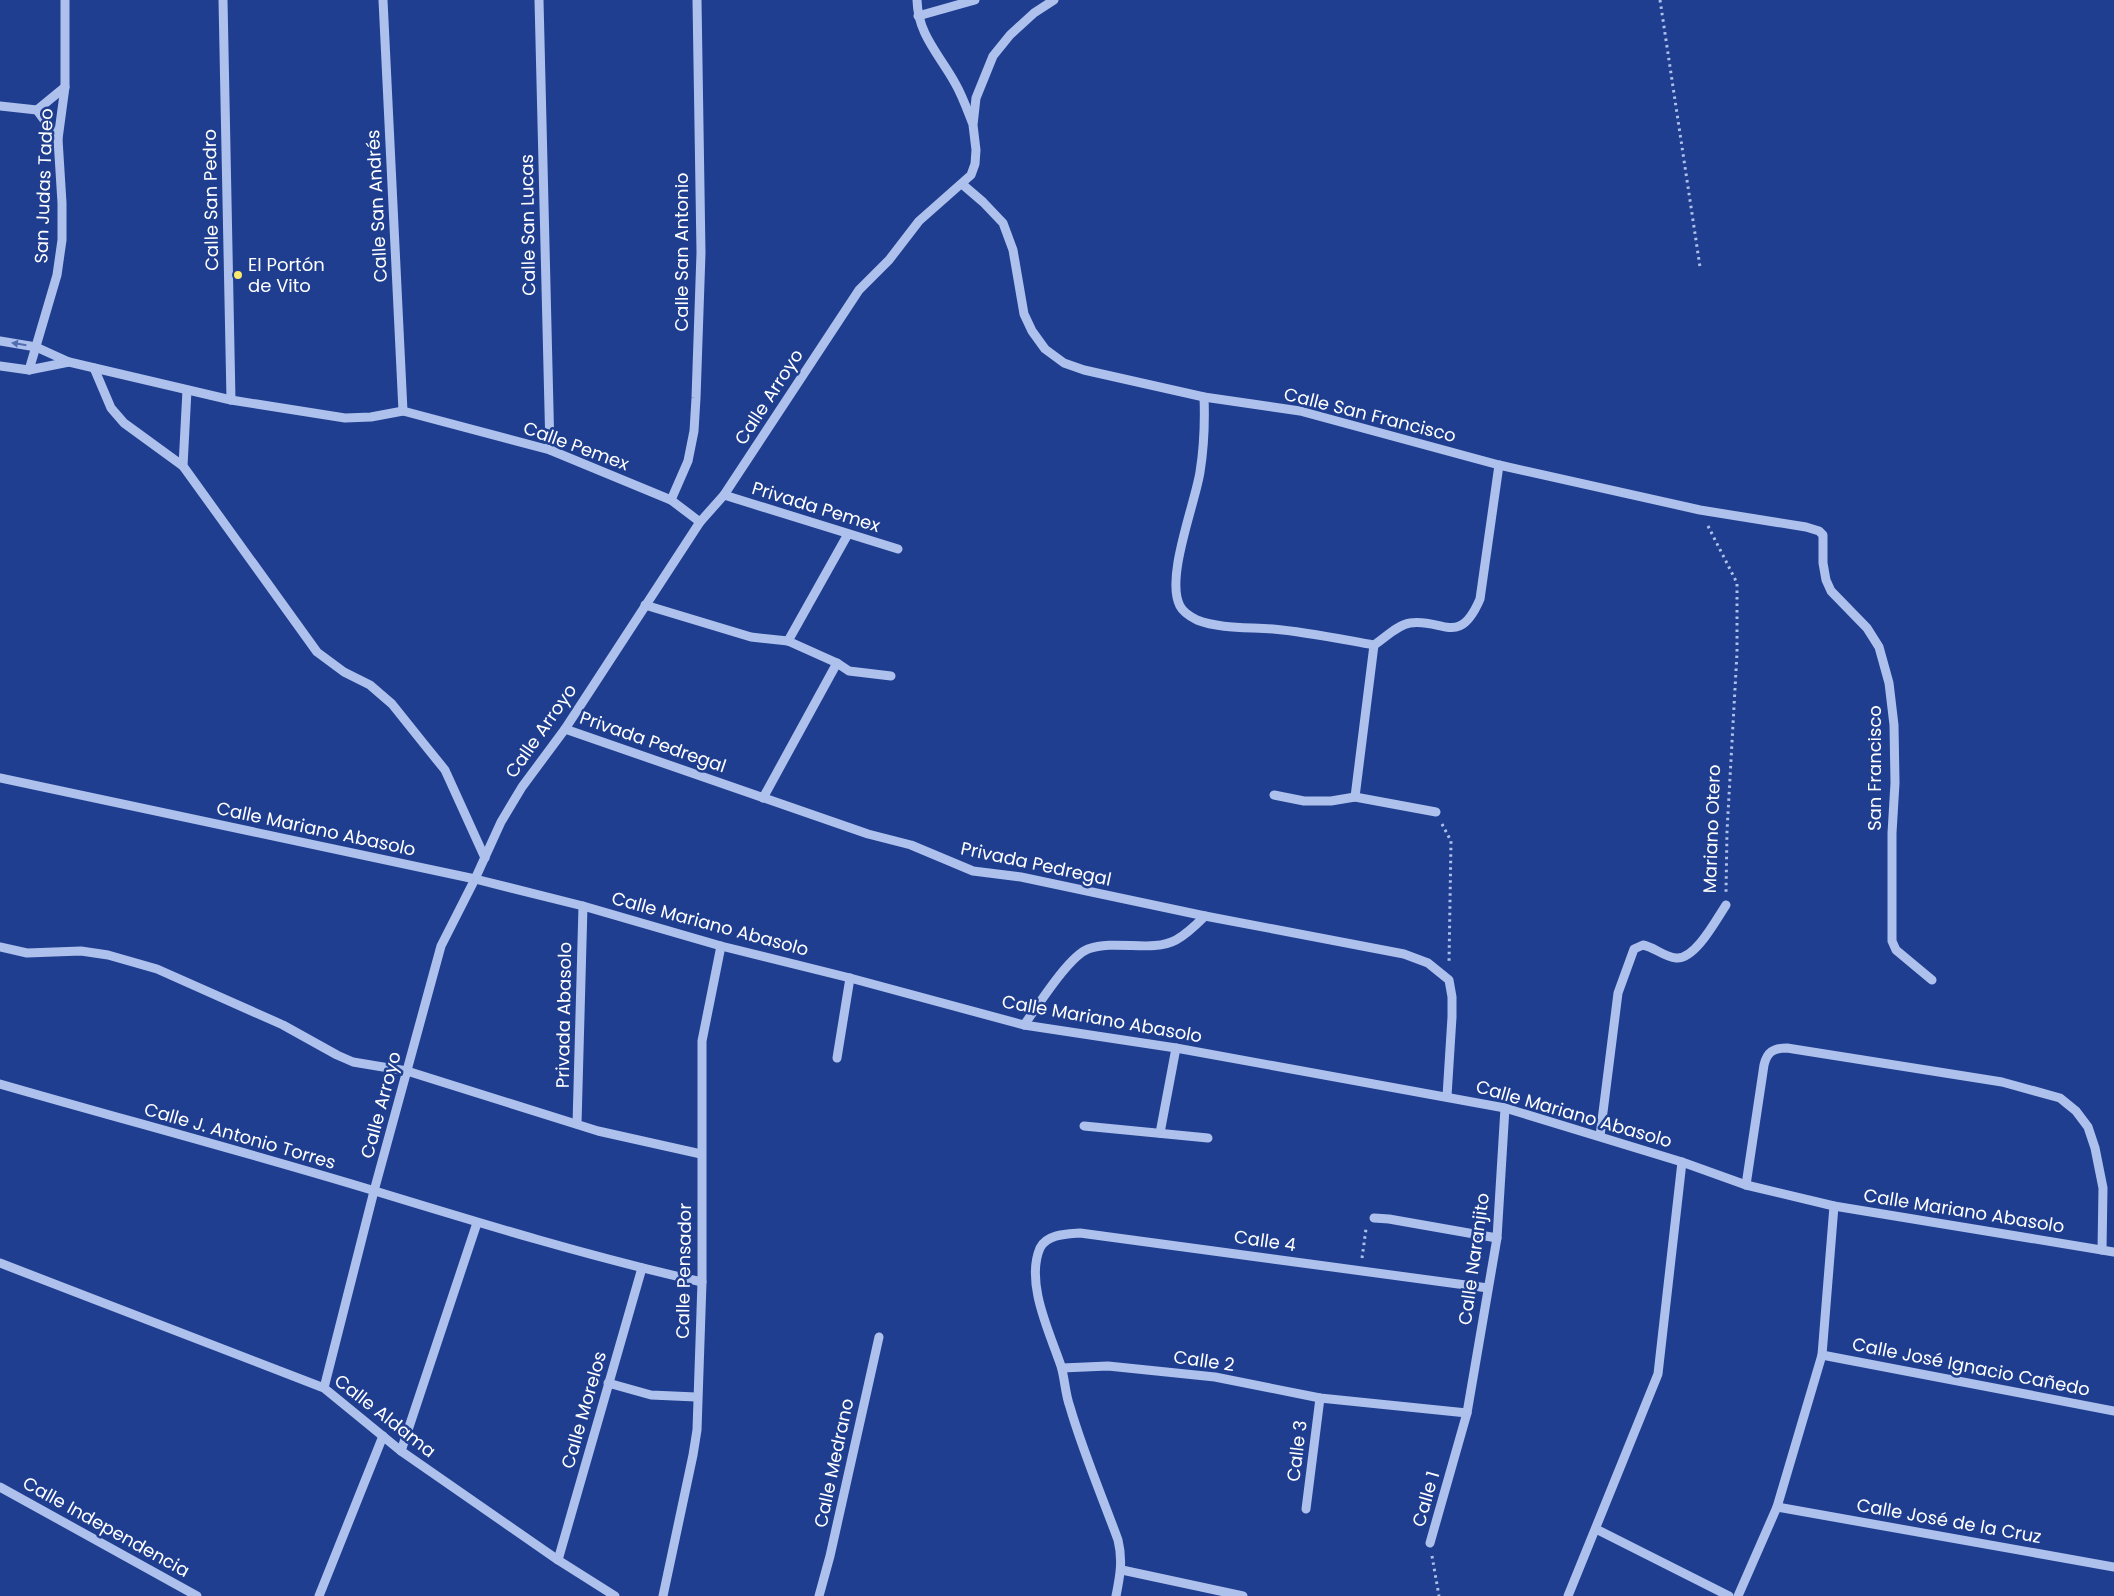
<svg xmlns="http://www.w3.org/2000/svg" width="2114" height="1596" font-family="Poppins,sans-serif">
<rect width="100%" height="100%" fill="#1f3e8f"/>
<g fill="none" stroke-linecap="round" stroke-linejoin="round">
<g stroke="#aec1ed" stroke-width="3" stroke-dasharray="2.5 4" stroke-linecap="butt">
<polyline points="1660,0 1700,267"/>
<polyline points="1708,526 1737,583 1737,653 1727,831 1726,892"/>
<polyline points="1442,824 1451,841 1449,963"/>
<polyline points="1362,1258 1366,1229"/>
<polyline points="1432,1556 1439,1596"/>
</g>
<g stroke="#aec1ed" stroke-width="9">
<polyline points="223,0 231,400"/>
<polyline points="383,0 403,411"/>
<polyline points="539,0 550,450"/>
<path d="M917,0C918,35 939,54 955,83C962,95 967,109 972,122"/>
<polyline points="918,16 975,0"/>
<polyline points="0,106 37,110 65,87"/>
<polyline points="37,110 58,139"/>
<polyline points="962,184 983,202 1003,223 1013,250 1024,314 1032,331 1045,349 1064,363 1084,370 1204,397 1300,411 1499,465 1700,510 1806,527 1819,531 1823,535 1823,563 1826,580 1831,591 1867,628 1879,647 1889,683 1894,725 1895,783 1892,833 1892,941 1896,950 1932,980"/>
<polyline points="0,341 36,347 69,362 231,400 345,418 371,417 403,411 550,450 671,500 700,522"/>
<polyline points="0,366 29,370 69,362"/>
<polyline points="94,368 111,408 124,423 183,466"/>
<polyline points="29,370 57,275 62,240 62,203 58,139 65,87 65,0"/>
<polyline points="187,390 183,466 317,652 344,672 370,685 392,704 424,744 445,770 485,858"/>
<path d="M1204,397C1205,422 1204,447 1200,472C1195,504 1165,578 1180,606C1183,612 1191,617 1197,620C1220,629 1249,627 1273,629C1307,632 1340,639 1374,645C1385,638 1397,625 1410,623C1443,618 1459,648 1480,599L1499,465"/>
<polyline points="724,495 898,549"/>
<polyline points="671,500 688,461 694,431 696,398 701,253 697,0"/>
<polyline points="645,605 751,637 788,641 837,663 849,671 891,676"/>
<polyline points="788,641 848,534"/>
<polyline points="565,729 868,834 911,845 973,871 1021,877 1205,916 1404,954 1428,963 1449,980 1452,997 1452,1017 1447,1096"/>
<polyline points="0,778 475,879 583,906 721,946 850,978 1024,1025 1176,1048 1505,1108 1682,1162 1746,1185 1834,1206 2114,1252"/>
<polyline points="1274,795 1304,801 1331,801 1355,797 1436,812"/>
<polyline points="1355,797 1374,645"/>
<polyline points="763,798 837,663"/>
<polyline points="0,947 27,953 81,951 108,955 157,969 283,1025 337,1055 353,1062 407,1071 598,1131 701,1154"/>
<path d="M1024,1025C1038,1006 1068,957 1088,949C1116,939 1152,953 1176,940C1187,934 1196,925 1205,916"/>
<polyline points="837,1058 850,978"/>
<path d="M0,1084C125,1120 250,1153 375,1191C483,1224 591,1257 702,1282"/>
<polyline points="577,1124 583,906"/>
<polyline points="1084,1126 1208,1138"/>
<polyline points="1160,1133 1176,1048"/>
<path d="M1600,1136L1618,993L1634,949L1643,945C1654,947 1664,957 1676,958C1695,960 1716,920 1726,905"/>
<path d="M1746,1185L1764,1065C1767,1052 1773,1048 1787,1048L2002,1082L2060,1098L2076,1111L2088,1127L2095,1148L2103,1188L2102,1250"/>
<polyline points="1374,1218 1389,1219 1497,1238"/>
<polyline points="0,1263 324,1388 401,1451 558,1560 615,1596"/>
<polyline points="1822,1355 2114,1411"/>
<polyline points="1062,1368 1108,1366 1215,1377 1320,1398 1467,1413"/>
<polyline points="608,1383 651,1395 696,1397"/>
<polyline points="324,1388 374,1191 441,946 475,879 501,822 522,787 565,729 700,522 724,495 859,290 889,260 919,221 971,175 975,164 976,150 973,125 976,98 993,56 1010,35 1034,13 1054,0"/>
<polyline points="401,1451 477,1223"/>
<polyline points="0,1487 197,1596"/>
<polyline points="1777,1507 2114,1567"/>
<polyline points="1306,1509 1320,1398"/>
<polyline points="1596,1529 1729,1596"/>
<polyline points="1430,1543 1467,1413 1497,1238 1505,1108"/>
<polyline points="558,1560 642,1268"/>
<polyline points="1122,1570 1243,1596"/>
<polyline points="319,1596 383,1436"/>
<polyline points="663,1596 693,1455 697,1430 702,1282 702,1041 721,946"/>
<polyline points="819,1596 830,1556 879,1337"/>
<path d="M1116,1596C1120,1576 1123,1560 1118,1540C1102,1496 1083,1452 1070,1407C1065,1394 1065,1379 1061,1366C1050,1333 1025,1283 1040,1248C1047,1234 1067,1234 1080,1233L1488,1288"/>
<polyline points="1568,1596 1658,1374 1682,1162"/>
<polyline points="1738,1596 1777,1507 1822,1355 1834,1206"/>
</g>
</g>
<defs><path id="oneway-solid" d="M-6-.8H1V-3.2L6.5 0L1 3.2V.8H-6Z" transform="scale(1.25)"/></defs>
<use fill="#516cb0" href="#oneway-solid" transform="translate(19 344) rotate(-171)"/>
<circle fill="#fbe86e" stroke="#1f3e8f" stroke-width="2" cx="238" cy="275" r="5"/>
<g text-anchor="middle" stroke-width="5" stroke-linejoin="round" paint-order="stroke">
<g font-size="18" fill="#fff" stroke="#1f3e8f">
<text transform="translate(44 186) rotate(-88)" y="6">San Judas Tadeo</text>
<text transform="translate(211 200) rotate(-91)" y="6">Calle San Pedro</text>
<text transform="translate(377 206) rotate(-93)" y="6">Calle San Andrés</text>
<text transform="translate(528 225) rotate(-91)" y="6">Calle San Lucas</text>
<text transform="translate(682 252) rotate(-90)" y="6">Calle San Antonio</text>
<text transform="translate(769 397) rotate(-57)" y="6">Calle Arroyo</text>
<text transform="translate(1370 415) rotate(14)" y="6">Calle San Francisco</text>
<text transform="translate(576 446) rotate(20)" y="6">Calle Pemex</text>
<text transform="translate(816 507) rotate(17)" y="6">Privada Pemex</text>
<text transform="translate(541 731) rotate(-55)" y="6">Calle Arroyo</text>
<text transform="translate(653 742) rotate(19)" y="6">Privada Pedregal</text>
<text transform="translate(1875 768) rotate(-90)" y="6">San Francisco</text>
<text transform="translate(316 829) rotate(12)" y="6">Calle Mariano Abasolo</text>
<text transform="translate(1712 829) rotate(-88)" y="6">Mariano Otero</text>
<text transform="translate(1036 864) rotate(12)" y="6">Privada Pedregal</text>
<text transform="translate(710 924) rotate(15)" y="6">Calle Mariano Abasolo</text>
<text transform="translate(564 1015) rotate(-89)" y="6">Privada Abasolo</text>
<text transform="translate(1102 1019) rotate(10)" y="6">Calle Mariano Abasolo</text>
<text transform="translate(381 1105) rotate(-75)" y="6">Calle Arroyo</text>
<text transform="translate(1574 1114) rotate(16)" y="6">Calle Mariano Abasolo</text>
<text transform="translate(240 1136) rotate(16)" y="6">Calle J. Antonio Torres</text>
<text transform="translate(1964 1211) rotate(9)" y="6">Calle Mariano Abasolo</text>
<text transform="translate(1265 1241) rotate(8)" y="6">Calle 4</text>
<text transform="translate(1474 1259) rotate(-82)" y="6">Calle Naranjito</text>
<text transform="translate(684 1271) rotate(-89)" y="6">Calle Pensador</text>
<text transform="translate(1204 1361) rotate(8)" y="6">Calle 2</text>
<text transform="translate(1971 1367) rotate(11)" y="6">Calle José Ignacio Cañedo</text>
<text transform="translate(584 1410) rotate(-74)" y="6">Calle Morelos</text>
<text transform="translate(385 1416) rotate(38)" y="6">Calle Aldama</text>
<text transform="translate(1297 1451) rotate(-83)" y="6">Calle 3</text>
<text transform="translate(834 1463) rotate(-78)" y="6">Calle Medrano</text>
<text transform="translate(1426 1499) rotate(-74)" y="6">Calle 1</text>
<text transform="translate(1949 1521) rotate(10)" y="6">Calle José de la Cruz</text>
<text transform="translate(106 1527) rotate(29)" y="6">Calle Independencia</text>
</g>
<g font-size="18" fill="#fff" stroke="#1f3e8f" text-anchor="start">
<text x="248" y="271">El Portón<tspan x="248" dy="21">de Vito</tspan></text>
</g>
</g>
</svg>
